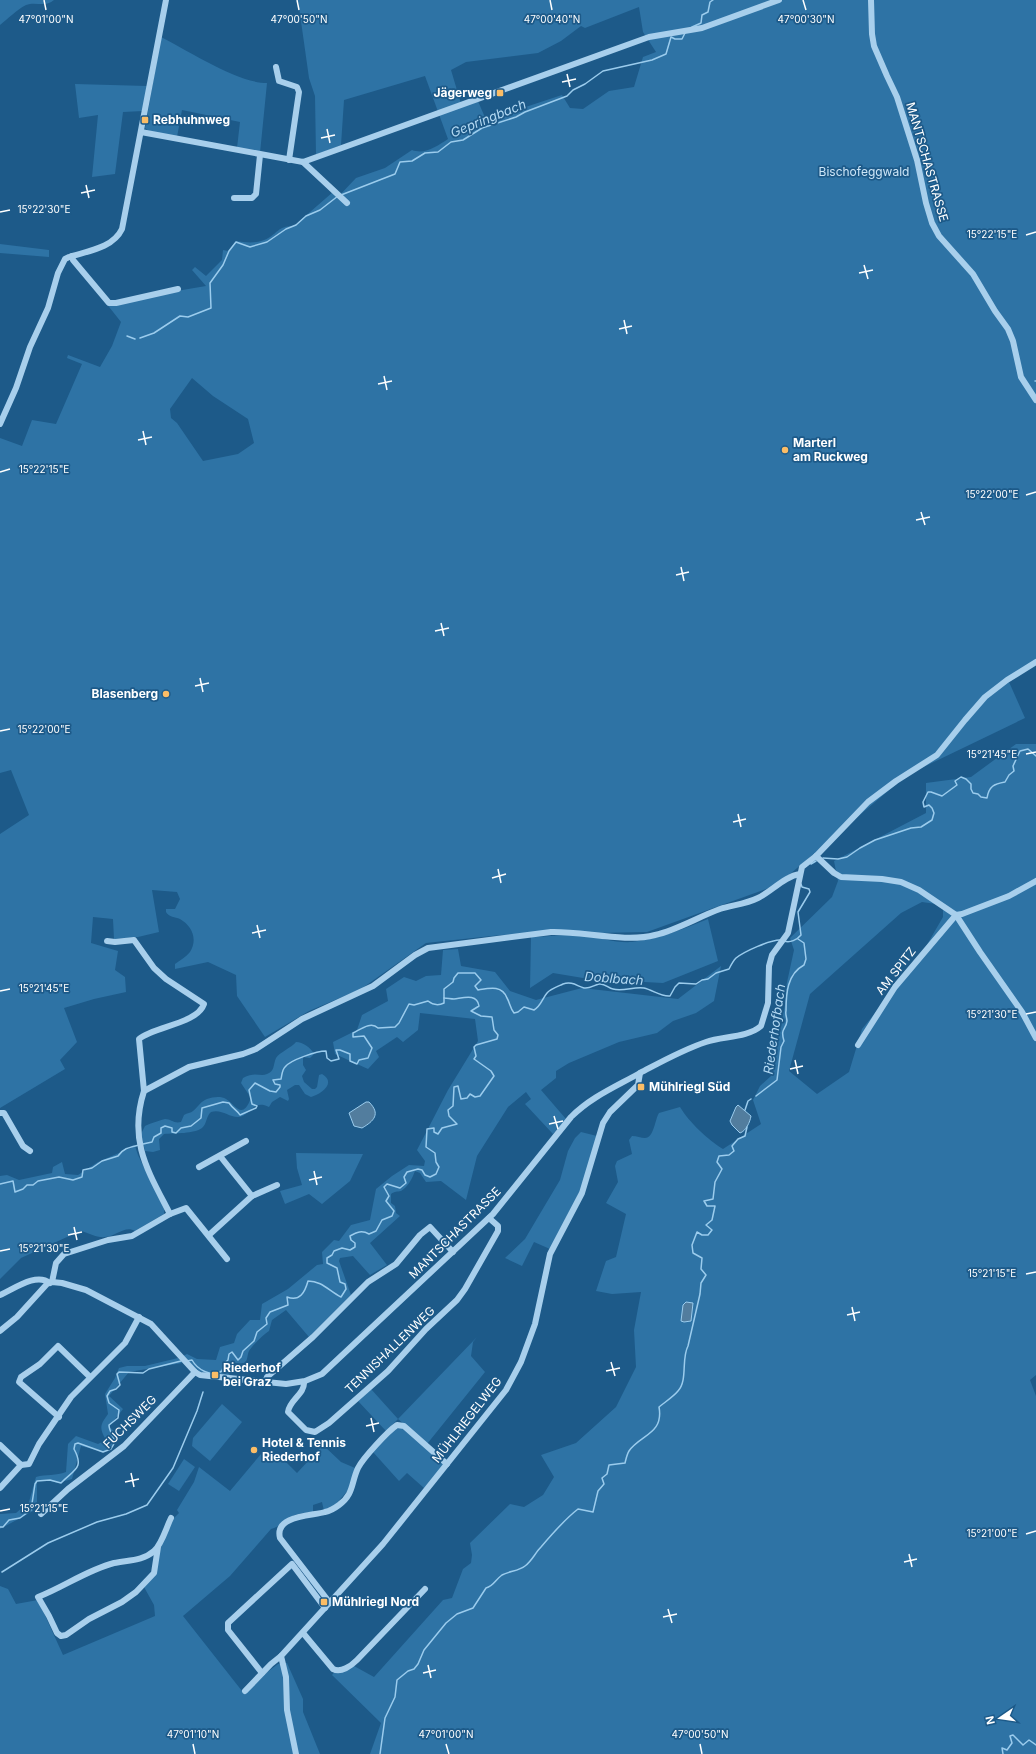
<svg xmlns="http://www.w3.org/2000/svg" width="1036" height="1754" font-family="Inter,sans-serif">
<rect width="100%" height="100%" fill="#1d5a89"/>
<g fill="#2e73a5" fill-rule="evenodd">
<path d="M0,0H54C45,8 36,1 26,5C16,10 8,19 0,25Z"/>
<path d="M298,0H1036V661L1009,682L1025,718L907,775L777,885L647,932L501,935L426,943L361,989L309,1011L265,1037L237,996L236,975L208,962L175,969V964C180,960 186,957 190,952C198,939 192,926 180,919C175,917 169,917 166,912V909H175L180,899L177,892L152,890L159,932L138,937L114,939L113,919L93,917L91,943L118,951L115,970L125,977L126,992L94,999L64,1008L77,1042L60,1060L65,1069L0,1108V834L29,815L11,770L0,773V438L22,446L32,420L56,424L82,364L67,358L68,355L100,367L112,346L121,322L106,303L206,286L192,270L195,267L206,276L222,260L223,250L228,251L236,241C248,243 259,244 270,237C280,230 280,226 294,226L333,192L338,197L356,178L385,168L412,150C425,155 437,146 448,139L425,76L344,100L341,145L316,155L315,96L309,78ZM639,7L643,32L656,52L643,57L634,87L609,91L583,109L570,108L562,95L486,120L478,101L462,107L451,70L466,62L538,53L561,41L581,26L585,28ZM192,378L213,396L248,419L254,443L238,454L203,461L177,423L171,418L170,409Z"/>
<path d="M161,37C189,51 237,83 267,83L260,153L237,148L240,122L182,110L177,137L149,131L145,128Z"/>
<polygon points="75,84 147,86 143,111 123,112 115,174 92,177 98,115 79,118"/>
<polygon points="0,244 49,250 49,257 0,253"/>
<path d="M1016,744H1036V1375L1030,1380L1036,1396V1754H370L381,1723L332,1675L338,1668L354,1666L374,1677L443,1600L452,1598L463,1569L471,1563L472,1555L470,1543L510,1504L524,1507L543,1495L554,1477L541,1455L576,1443L616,1407L636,1367L634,1330L641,1292L612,1294L596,1291L606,1261L616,1257L626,1214L606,1203L618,1182L615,1166L617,1161L632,1154L629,1140L632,1136C637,1136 641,1138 645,1138C654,1138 655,1119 659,1113L680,1107C689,1122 708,1140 723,1149L761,1124L753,1100L760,1086L771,1076L775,1064L776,1048L785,1005L786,987L794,950L790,938L832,897L838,881L834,861L926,813V783L971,777ZM922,902L936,904L943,909V917L917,962L862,1029L849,1072L817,1094L789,1071L810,994L901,913Z"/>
<path d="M708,919L718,961L663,983L589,979L553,973L530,988L531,937C548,937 569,933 586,936C602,938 615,943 632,942C658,939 683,929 708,919Z"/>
<path d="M458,949L461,966L495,972L510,991L536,1000L582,988L678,999L721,966L714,1001L696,1013L673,1021L657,1033L619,1042L569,1063L556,1071V1078L541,1090L566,1119L553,1134L525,1104L531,1099L526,1092L508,1107L477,1156L466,1200L441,1181L426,1182L420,1173L415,1171C412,1179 408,1187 401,1191C397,1192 395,1191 391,1194V1203L395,1206L396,1213L400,1216L370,1243L387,1265L370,1275L353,1256L340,1258L339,1261L351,1295L309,1337L286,1310L272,1320L269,1331C264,1334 251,1347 249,1351C247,1355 248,1361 244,1363C240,1364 234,1363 231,1363L229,1377C203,1374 201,1376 183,1356L187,1354L197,1359L216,1360L220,1347L234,1343L237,1334L250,1320H260L262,1304L288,1289L317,1265L323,1264L322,1252L334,1240L339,1241L351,1225L370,1220L376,1189L392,1176L409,1165L424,1166L425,1161L417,1150L448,1090L478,1041L475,1019L420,1013L418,1030L403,1042L397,1037L376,1051L379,1057L368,1069L335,1054L333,1042L357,1030L362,1015L388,1001L386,989L404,977L416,981L426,976L441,975L443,950Z"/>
<path d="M296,1042C303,1042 311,1048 314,1054L310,1058L303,1057V1065L306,1070L302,1076L304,1082L312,1089H315L317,1087L319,1075L322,1074C337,1083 321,1094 311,1097L305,1094L299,1085H295L287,1090L289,1099L288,1101L280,1097L272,1102L269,1107C252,1099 251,1116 238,1117C228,1117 222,1109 211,1112C206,1116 207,1124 202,1128C194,1134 175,1133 164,1134L159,1139L160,1150L153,1152L145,1151L141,1134L145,1126C148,1124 161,1120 165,1119C171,1119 174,1124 181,1122L184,1115C187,1113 191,1113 193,1111C198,1107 201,1101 207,1099C213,1097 221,1096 226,1099C236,1105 242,1121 251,1098L241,1083L243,1078C255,1071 260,1077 267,1074C275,1071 273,1065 276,1058C280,1052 291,1048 296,1042Z"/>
<polygon points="581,1132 597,1136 584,1183 550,1249 534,1242 522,1266 505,1258 525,1239 538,1217 560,1180 568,1151 575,1138"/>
<path d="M135,1146L138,1155L164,1209V1214L135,1231C125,1225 115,1237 105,1237C97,1238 89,1233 81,1231L78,1232L21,1258L0,1279V1176L7,1175L19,1180L52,1173L53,1167L62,1162L65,1174L78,1175L98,1162Z"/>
<polygon points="296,1153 363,1154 350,1181 322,1204 309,1194 285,1204 280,1191 302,1185 297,1168"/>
<polygon points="477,1337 473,1342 471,1356 485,1372 427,1444 398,1419 386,1431 358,1401 371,1389 398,1419"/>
<path d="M178,1358L182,1363L129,1372L109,1396L123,1409L109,1427L122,1437L104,1452L81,1446L72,1479L58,1483L46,1480L37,1481V1502L33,1511L0,1529V1514L16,1513L29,1502L36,1477C46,1474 56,1476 66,1472L68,1444L76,1436L98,1444L106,1440C99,1428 100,1425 108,1414L105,1394L115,1378L119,1368L127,1366H145Z"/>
<polygon points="222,1404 242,1422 210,1461 192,1446 193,1438"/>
<polygon points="401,1427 443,1463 444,1465 424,1488 407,1473 399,1481 373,1452 395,1429"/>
<path d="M323,1445L341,1462L355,1468L351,1487L335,1505L324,1511L322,1502L313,1505V1512C304,1513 295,1513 288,1519C282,1523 279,1527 271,1529L230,1576L183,1616L242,1691L278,1664L287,1663L303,1699V1712L320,1754H0V1586L8,1589L16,1604L38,1600L63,1655L155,1616L154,1605L144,1587L154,1576L160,1550L170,1522L179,1513L177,1510L194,1482L199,1467L230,1491L261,1454L283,1459L297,1473Z"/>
<polygon points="184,1459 195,1467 179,1491 168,1484"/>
</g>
<g fill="#527d9e" stroke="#9bcced">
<path d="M366,1102H369C381,1114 374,1121 362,1128L354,1126L349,1113Z"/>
<path d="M738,1105L751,1116C750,1122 746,1131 740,1133L732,1125L730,1121L736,1107Z"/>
<polygon points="686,1302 693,1303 691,1321 684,1322 681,1321 683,1305"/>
</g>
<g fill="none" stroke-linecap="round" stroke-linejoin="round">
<g stroke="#9bcced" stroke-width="1.5">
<polyline points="692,27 701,23 702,15 708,12 710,2 713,0"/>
<polyline points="341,195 395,174 400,162 412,161 425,153 438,152 451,142 463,140 482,128 516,117 525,112 567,96 573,90 585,84 603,71 652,60 666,54 671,37 675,39 682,39 685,33"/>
<polyline points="127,336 135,339"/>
<polyline points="140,338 154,333 180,316 188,317 211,308 210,283 223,265 229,251 236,242 250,247 267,242 286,229 296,225 306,216 320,210 338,196"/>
<polyline points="1035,381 1036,381"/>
<path d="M823,858L838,859L847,857L860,848L875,840L911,828L921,827L932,820L934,813L932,808L929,805L924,807L923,802L928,792H931L942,796L957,785L955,781L961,777L966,779L971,784V789L973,793L978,794L981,797L987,798C989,786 994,784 1005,782L1009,775L1014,771L1013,766L1020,751L1028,749L1036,756"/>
<polyline points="811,864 816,861"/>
<path d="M784,941C790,943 797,940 801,935L798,912L810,892L809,889L802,887L801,884"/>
<path d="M756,1096L777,1080L781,1047L784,1041C780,1028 786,1030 787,1021C787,1018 785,1014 786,1011C786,994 787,974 804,965L806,959L804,943L798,939"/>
<polyline points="745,1110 748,1101 751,1099"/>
<path d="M143,1144L152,1142L154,1137L161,1133V1128L165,1126L172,1128V1132L176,1133L181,1128L191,1126L201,1118L202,1108L223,1102L229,1103C233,1109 238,1111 240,1115L256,1108L257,1106L252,1104L249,1090L255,1083L270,1091L276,1092L280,1087V1085L275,1084L273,1080L281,1079C282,1075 282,1070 285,1067C290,1060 317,1051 326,1051L327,1058L331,1061L339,1059L336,1050H340L350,1054V1061L357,1064L359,1060L368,1058L372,1048L364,1036L353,1037V1033C361,1029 371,1021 378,1028L395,1027L399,1023L409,1004L414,1005L428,1001C433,1005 438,1006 444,1003V998"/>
<path d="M0,1184L13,1181L15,1192L23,1189L27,1185H33L38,1181L59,1177L73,1180L82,1177L83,1170L92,1168L102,1161L118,1156C123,1148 131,1147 139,1145"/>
<path d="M187,1361L192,1360C197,1369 211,1378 222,1371L224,1364L228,1360L229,1354L232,1352L238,1360L241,1357L243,1351L254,1341L257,1332L267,1324L266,1318L270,1312L288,1305L287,1297C300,1302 305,1292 308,1281C322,1281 329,1291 341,1297L346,1289L345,1284L340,1282L337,1268L327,1263V1258L332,1255L334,1251L342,1248L350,1250L355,1247V1243L351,1240L350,1236C357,1232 362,1230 369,1234L376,1231L382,1220L392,1216L394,1211L386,1201L389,1196L384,1187L387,1184L400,1188L406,1183L404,1177L407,1172L418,1169L422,1170L425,1175L430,1177L436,1174L439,1167L436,1162L435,1153L426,1147L427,1129L434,1128V1132L438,1134L442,1128L457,1124L449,1116L448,1110L453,1106L454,1087L458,1086L461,1099L467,1098L470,1094L475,1097L480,1096L494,1076L491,1071L474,1059L476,1056L474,1047L476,1045L497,1039L498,1035L494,1030L492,1017L481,1016L471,1011L479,1006C477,993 463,998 454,999C451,999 447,998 444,998V989L453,982L454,978L458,973H475L481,980L475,986L478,990C490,988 502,985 507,998C510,1003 510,1008 514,1013L518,1012L524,1007L534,1010C541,1006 542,999 547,993C550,989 559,986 563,984C572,981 577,986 584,988C590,989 594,985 599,984C605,983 608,988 613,989C623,992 635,986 644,988C653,990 661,997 670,996L675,987L679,983L696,984L702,980L708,979L716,973L729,969C731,965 733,961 736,958C745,951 770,940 780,940"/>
<path d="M0,1527H3L9,1520L20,1518L31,1510L35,1484L37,1481L50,1480L61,1483C73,1470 85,1469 74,1449L75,1444L78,1443L103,1452L111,1449L115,1442C113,1435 109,1431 109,1425L118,1418L119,1410L109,1403L107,1396L110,1391L116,1389L120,1385L117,1374L119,1372L143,1373L149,1369L181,1361"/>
<polyline points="2,1572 48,1543 97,1522 126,1514 147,1505 173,1468 197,1411 203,1392"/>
<path d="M380,1754L385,1718L395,1697L397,1680L408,1671L414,1669L418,1664L424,1650L446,1623L457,1614L473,1608L486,1588C494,1586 495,1580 502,1575C509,1571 519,1571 525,1566C532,1561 535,1553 541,1547C552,1534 564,1520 578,1509L593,1512L598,1491L604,1484L602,1478L607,1474L609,1465L625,1463C626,1459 627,1454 629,1451C640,1435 664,1434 659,1407C665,1402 673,1397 678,1391C688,1380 681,1359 688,1346L700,1294L701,1283L706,1275L701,1269L702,1258L693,1253L692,1245L697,1232L702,1235H708L712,1230L706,1225L712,1220L715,1206H707L704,1201L713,1199L715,1182L722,1169L717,1162L719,1156L729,1155L734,1151L732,1146L738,1139L745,1136L747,1127"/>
<polyline points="1003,1754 1002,1748 1007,1750 1012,1743 1010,1736 1013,1735 1023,1745 1029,1740 1036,1745"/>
</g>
<g stroke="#a8cfec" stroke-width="6">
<polyline points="871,0 872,34 874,46 887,76 897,97 917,160 926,203 932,223 939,236 973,274 995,311 1008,329 1013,341 1021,377 1036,400"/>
<polyline points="276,67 279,81 297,87 299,92 289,160"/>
<polyline points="141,132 303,162 649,37 702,28 779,0"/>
<polyline points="303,162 347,203"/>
<polyline points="234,198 252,198 256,194 260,155"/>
<polyline points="72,256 73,260 109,303 116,303 178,289"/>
<path d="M0,424L16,388L30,347L48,308L58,273L65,259L69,257C88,251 113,248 122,229L166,0"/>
<polyline points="816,856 834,873 841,877 882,879 901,882 919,890 956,915 980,952 1022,1012 1036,1038"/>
<polyline points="956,915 962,914 1009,896 1036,881"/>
<path d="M107,941L115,942L134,940L154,968L166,979L204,1004C197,1024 155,1026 139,1039L144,1091"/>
<polyline points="858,1045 895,987 956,915"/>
<polyline points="0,1113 4,1113 23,1146 30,1151"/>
<polyline points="220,1156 252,1196 277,1185"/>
<polyline points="199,1167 246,1141"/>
<path d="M170,1214C148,1171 128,1141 144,1091L189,1067L243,1054L256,1049L302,1019L373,986L415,955L428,948L551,932C583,931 625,943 655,935C677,930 698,917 720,909C733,905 746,904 758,898C772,891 785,876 800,874"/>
<polyline points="209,1235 252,1196"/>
<polyline points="52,1282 56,1263 64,1254 108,1240 132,1236 170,1214 186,1208 227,1259"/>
<path d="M0,1295C14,1289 36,1272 50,1283"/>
<path d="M0,1331L17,1317L47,1284L52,1282L62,1283L86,1290L151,1324L195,1372L200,1375L286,1384L305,1381L322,1374L493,1214L571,1117C591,1097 615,1087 640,1073C661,1062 682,1050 706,1042C723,1036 747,1038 761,1026L768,1003L769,966L772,955L788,933L802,867L816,856L868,802L896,781L937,755L965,720L985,697L1007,680L1036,662"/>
<polyline points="265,1382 267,1377 313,1337 368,1282 396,1264 420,1235 430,1227 453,1252"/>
<path d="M304,1382C305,1394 289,1400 288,1412L306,1430L315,1432L329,1423L388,1371L426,1329L457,1300L465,1289L498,1231V1226L489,1218"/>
<polyline points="59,1417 19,1382 21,1377 40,1364 58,1346 90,1377"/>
<polyline points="0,1445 21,1465 29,1464 39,1444 71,1397 125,1343 139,1317"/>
<polyline points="0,1488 21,1465"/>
<polyline points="41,1514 68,1489 124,1446 195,1372"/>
<path d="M158,1547L154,1573L136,1592L122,1602L89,1619L66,1635L61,1636L57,1633L49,1616L38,1597C64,1587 87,1570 114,1563C128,1560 143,1561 154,1551C162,1544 166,1528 171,1518"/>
<path d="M330,1603L280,1538C274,1515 313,1516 325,1512C330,1511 335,1508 339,1505C354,1494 351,1483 358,1468C363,1458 388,1431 397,1425L404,1426L447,1464"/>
<path d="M303,1633L333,1669C341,1673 351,1666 357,1660L425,1589"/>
<polyline points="262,1673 228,1630 228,1623 292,1564 325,1608"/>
<polyline points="245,1691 271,1664 281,1656"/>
<polyline points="296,1754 287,1710 286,1677 281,1656 383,1544 506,1390 521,1362 535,1324 550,1254 582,1193 603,1123 610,1112 638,1085 640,1073"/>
</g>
</g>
<path fill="none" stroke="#fff" stroke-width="1.5" d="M44,0L46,10M297,0L299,10M550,0L552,10M803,0L806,10M567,74L570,87M562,82L576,79M327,129L330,143M321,138L335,135M86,185L89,198M81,193L95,190M0,212L10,210M1026,235L1036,232M864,265L868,279M859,273L873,270M624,320L627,334M619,329L632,326M384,376L387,390M378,384L392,381M143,431L146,445M138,440L152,437M0,472L10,469M1026,495L1036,492M921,512L925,525M916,520L930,517M681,567L684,581M676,575L689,572M441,623L444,636M435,631L449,628M200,678L203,692M195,686L209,683M0,731L10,729M1026,754L1036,752M738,814L741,827M733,822L746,819M498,869L501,883M492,878L506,874M257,925L260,938M252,933L266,930M0,991L10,989M1026,1014L1036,1012M795,1060L798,1074M790,1069L803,1066M554,1116L558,1129M549,1124L563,1121M314,1171L317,1185M309,1180L322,1177M74,1227L77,1240M68,1235L82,1232M0,1251L10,1249M1026,1274L1036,1272M852,1307L855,1321M847,1315L860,1312M611,1362L615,1376M606,1371L620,1368M371,1418L374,1432M366,1426L379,1423M131,1473L134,1487M125,1482L139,1479M0,1511L10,1509M1026,1534L1036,1531M909,1554L912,1567M904,1562L917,1559M668,1609L672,1623M663,1617L677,1614M428,1665L431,1678M423,1673L436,1670M193,1744L195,1754M446,1744L449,1754M700,1744L702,1754"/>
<g fill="#fbbd66" stroke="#1d5a89" stroke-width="1.5">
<rect x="496" y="89" width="8" height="8" rx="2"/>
<rect x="141" y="116" width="8" height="8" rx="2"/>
<circle cx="785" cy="450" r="4"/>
<circle cx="166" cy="694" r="4"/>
<rect x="637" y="1083" width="8" height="8" rx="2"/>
<rect x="211" y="1371" width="8" height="8" rx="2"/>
<circle cx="254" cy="1450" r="4"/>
<rect x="320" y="1598" width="8" height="8" rx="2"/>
</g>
<g text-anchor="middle" stroke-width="3.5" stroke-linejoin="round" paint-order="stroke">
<g font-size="12" font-weight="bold" fill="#fff" stroke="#1d5a89" text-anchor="start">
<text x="492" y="97" text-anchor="end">Jägerweg</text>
<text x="153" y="124">Rebhuhnweg</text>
<text x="793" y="447">Marterl<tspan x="793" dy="14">am Ruckweg</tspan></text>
<text x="158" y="698" text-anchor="end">Blasenberg</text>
<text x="649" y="1091">Mühlriegl Süd</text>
<text x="223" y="1372">Riederhof<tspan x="223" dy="14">bei Graz</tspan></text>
<text x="262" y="1447">Hotel &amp; Tennis<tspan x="262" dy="14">Riederhof</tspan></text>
<text x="332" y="1606">Mühlriegl Nord</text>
</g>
<g font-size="12" fill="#fff" stroke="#1d5a89">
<text transform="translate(927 162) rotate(74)" y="4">MANTSCHASTRASSE</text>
<text transform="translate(896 971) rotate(-52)" y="4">AM SPITZ</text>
<text transform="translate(455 1233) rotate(-45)" y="4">MANTSCHASTRASSE</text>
<text transform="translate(390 1350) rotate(-44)" y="4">TENNISHALLENWEG</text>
<text transform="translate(467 1420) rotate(-52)" y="4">MÜHLRIEGELWEG</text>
<text transform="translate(130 1422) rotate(-45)" y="4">FUCHSWEG</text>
</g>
<g font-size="12" fill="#cde6f8" stroke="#1d5a89">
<text x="864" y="176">Bischofeggwald</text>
</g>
<g font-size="13" font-style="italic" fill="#b3d9f3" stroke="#1d5a89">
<text transform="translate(488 118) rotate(-22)" y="5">Gepringbach</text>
<text transform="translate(614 978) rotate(4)" y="5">Doblbach</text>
<text transform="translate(774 1029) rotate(-82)" y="5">Riederhofbach</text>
</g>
</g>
<g font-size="10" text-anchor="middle" fill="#fff" stroke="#1d5a89" stroke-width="3.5" stroke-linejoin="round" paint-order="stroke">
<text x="46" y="23">47°01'00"N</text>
<text x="299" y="23">47°00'50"N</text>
<text x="552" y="23">47°00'40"N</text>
<text x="806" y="23">47°00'30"N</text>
<text x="44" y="213">15°22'30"E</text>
<text x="992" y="238">15°22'15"E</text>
<text x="44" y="473">15°22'15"E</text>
<text x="992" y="498">15°22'00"E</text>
<text x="44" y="733">15°22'00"E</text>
<text x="992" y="758">15°21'45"E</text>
<text x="44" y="992">15°21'45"E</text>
<text x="992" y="1018">15°21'30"E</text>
<text x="44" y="1252">15°21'30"E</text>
<text x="992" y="1277">15°21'15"E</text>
<text x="44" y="1512">15°21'15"E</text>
<text x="992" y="1537">15°21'00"E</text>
<text x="193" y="1738">47°01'10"N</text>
<text x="446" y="1738">47°01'00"N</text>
<text x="700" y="1738">47°00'50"N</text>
</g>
<g transform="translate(1000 1718) rotate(257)" stroke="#1d5a89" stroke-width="3" paint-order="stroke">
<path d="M0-3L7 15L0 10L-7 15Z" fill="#ffffff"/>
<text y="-6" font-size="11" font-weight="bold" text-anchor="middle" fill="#ffffff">N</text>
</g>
</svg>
